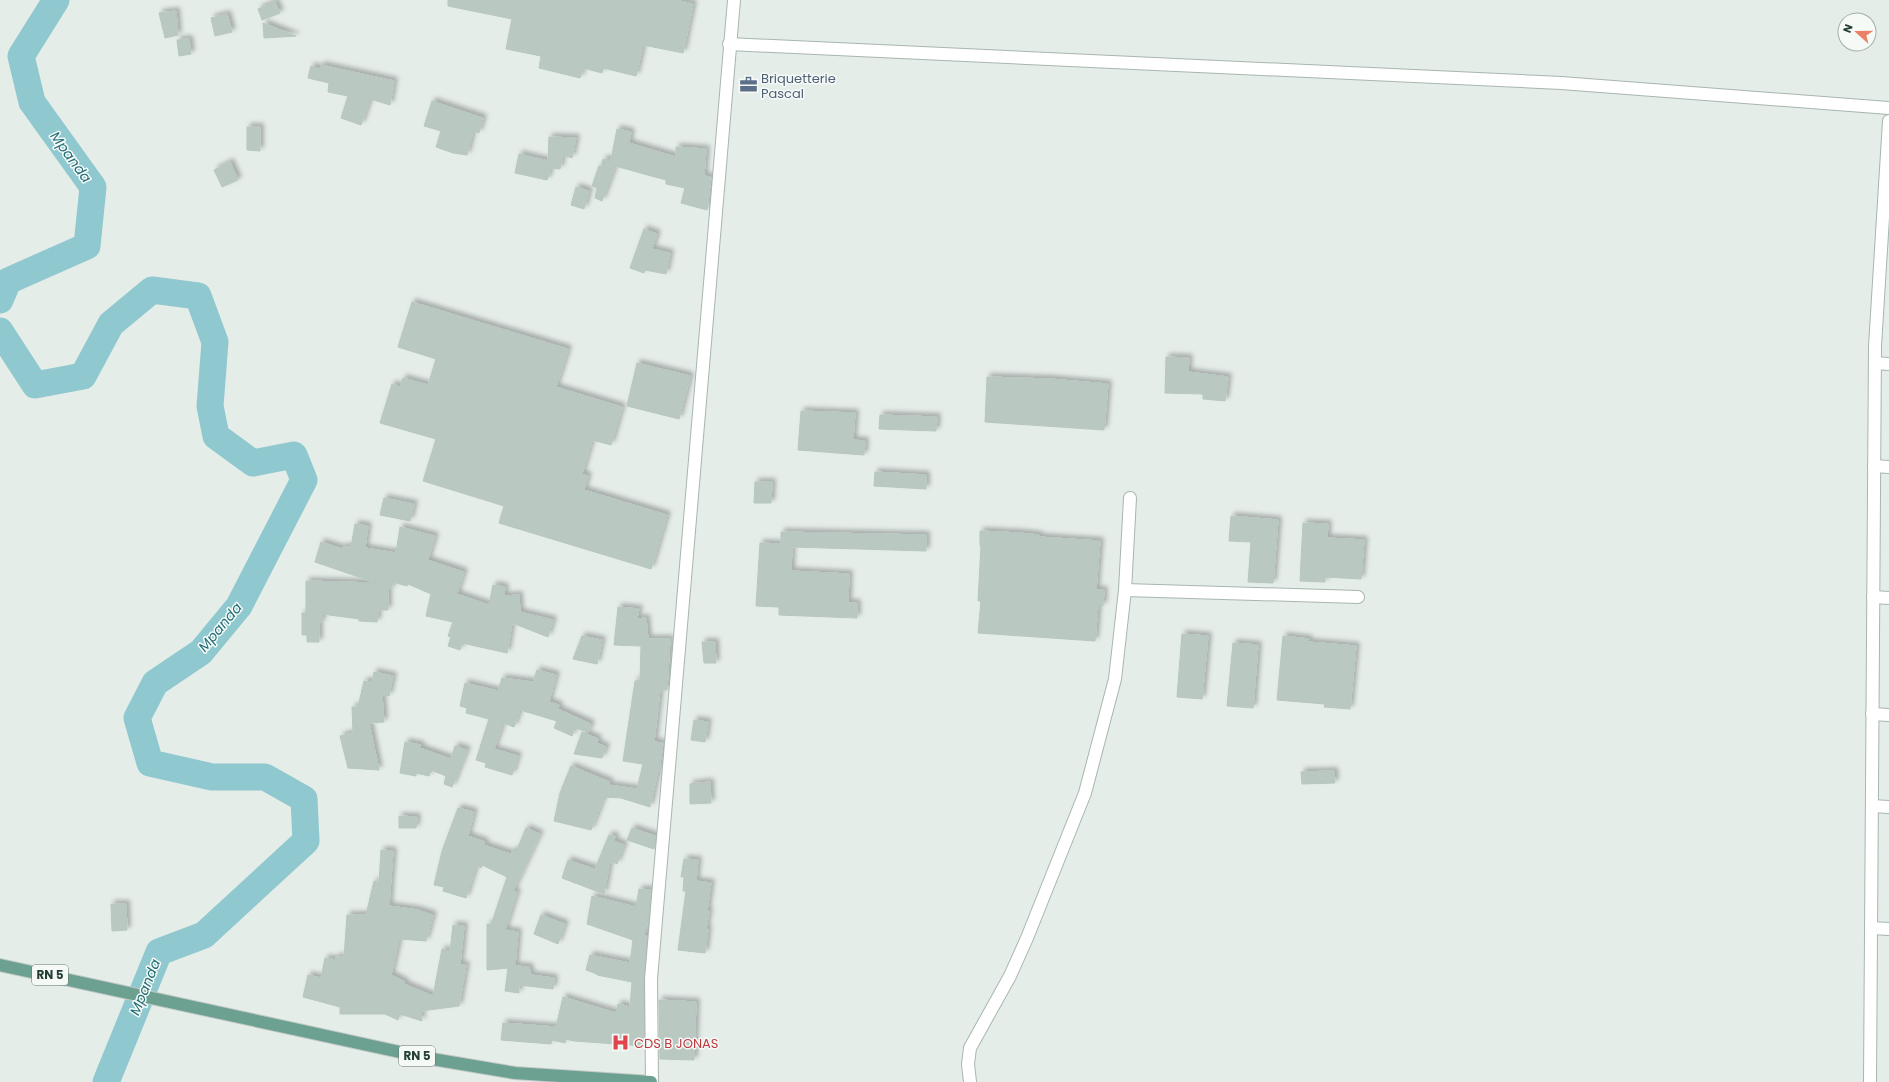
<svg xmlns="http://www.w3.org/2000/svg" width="1889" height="1082" font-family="Poppins,sans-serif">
<defs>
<filter id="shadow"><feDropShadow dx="3.5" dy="-3.5" stdDeviation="2" flood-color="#0004"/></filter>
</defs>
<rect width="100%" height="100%" fill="#e5ede9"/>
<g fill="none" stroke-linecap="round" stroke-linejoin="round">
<g stroke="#90c8cf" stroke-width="27">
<polyline points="0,300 8,281 87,246 93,187 32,102 21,56 56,0"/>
<polyline points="0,331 35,385 83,376 111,324 152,290 198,296 215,342 210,406 216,436 253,463 294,455 304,480 239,606 201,652 155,683 137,718 150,763 212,777 265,777 304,799 306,841 204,935 159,952 106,1082"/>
</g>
</g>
<g fill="#bac8c2" stroke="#b7c7bf" filter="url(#shadow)">
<polygon points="448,0 675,0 693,4 683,53 643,45 636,76 603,68 602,73 583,68 580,78 539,68 541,56 506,49 512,19 448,6"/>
<polygon points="275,2 280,13 262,20 258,9"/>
<polygon points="176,11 178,35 165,38 159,13"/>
<polygon points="227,14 232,32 215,36 211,18"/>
<polygon points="263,23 296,36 264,38"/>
<polygon points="189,39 191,54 179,56 177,40"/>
<polygon points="321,65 394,81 390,105 370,99 361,125 341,118 348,96 328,92 329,83 308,78 311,66 320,69"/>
<polygon points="432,101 483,118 479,133 473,131 467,155 453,153 436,147 441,131 424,126"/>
<polygon points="247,127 260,127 260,151 247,150"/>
<polygon points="617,129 631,132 629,143 676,157 676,147 706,149 704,176 711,177 707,210 681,203 685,188 666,184 666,180 615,166 602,201 595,198 597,188 592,186 599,166 602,167 603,159 611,160"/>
<polygon points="549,137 576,138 572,158 563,155 560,169 551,168 547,180 515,173 519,154 548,161"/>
<polygon points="230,162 238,180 222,187 214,170"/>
<polygon points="576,187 589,191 584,209 571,205"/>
<polygon points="644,229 657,234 652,249 670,253 666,274 645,270 644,273 630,268"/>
<polygon points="412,302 568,349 556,387 622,407 611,445 592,440 582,474 588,476 584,490 667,515 651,569 499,523 504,506 423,481 436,439 380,423 392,384 400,387 403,378 428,385 436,359 398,347"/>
<polygon points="1166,357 1189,358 1188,372 1228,377 1225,401 1203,399 1203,394 1165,393"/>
<polygon points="637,363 690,376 679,419 627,406"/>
<polygon points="987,377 1050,379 1108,384 1104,430 985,422"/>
<polygon points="801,411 855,413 853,440 865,441 864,455 798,450"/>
<polygon points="880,415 937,417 936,431 879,429"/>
<polygon points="875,472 926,475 926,489 874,486"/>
<polygon points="755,482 772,482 771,503 754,503"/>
<polygon points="384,498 414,504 410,521 380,515"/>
<polygon points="1231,516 1278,520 1273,583 1248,582 1251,542 1229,541"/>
<polygon points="1303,523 1328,524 1327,538 1364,540 1361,579 1325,577 1325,582 1300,581"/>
<polygon points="355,524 368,526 365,548 396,553 400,527 435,536 428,560 464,572 457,594 489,605 493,585 505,587 504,596 519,595 520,612 553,620 548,637 512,623 507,653 462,643 460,650 448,646 451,637 448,636 453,622 426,616 431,594 408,584 407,586 392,582 392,589 388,587 388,610 378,610 377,622 359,621 359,619 322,614 322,622 319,622 319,642 307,642 307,635 302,635 302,613 306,613 306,581 376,583 315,562 321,542 343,549 343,547 351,547"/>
<polygon points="980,531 1020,533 1039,535 1039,537 1100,541 1096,590 1104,590 1103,606 1098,605 1095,641 978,633 981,601 978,601 981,546 980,546"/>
<polygon points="781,532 926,535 926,551 792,547 791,571 849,574 848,603 857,603 857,618 779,615 779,607 756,606 760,543 781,544"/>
<polygon points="618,607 639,609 637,619 646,618 648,639 670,639 667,690 660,690 654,742 663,743 659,770 658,770 650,807 621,798 604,797 591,830 554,821 560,793 571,766 610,782 608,785 637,789 643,764 623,761 635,681 640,680 641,646 614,645"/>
<polygon points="1182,634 1208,636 1202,699 1177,697"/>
<polygon points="582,636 602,640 597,664 573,659"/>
<polygon points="1283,636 1309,639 1308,642 1356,646 1350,709 1324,707 1325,704 1277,700"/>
<polygon points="702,642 715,642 716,663 704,663"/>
<polygon points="1233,643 1258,645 1253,708 1227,706"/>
<polygon points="537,670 556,675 549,702 559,705 558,709 591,724 588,732 575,728 572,736 554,728 557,721 520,710 514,727 503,723 494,749 518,756 512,775 485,767 486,763 476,760 489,719 466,713 467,708 460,706 465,683 498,691 502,678 533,682"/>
<polygon points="374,672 393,676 389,696 382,695 384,722 369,723 379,770 348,768 340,736 353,733 352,707 358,707 364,681 372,682"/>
<polygon points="694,720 708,722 705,742 691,740"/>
<polygon points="582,732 598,739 597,743 606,747 602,758 574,754"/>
<polygon points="405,742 421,745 420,748 451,759 455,746 467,750 452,787 444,784 446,776 431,770 429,776 416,773 416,776 400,773"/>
<polygon points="1334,771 1335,783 1302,784 1301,772"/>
<polygon points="710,782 711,803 690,804 690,784"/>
<polygon points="458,808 474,812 468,836 485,842 484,845 511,854 513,850 516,852 526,828 540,834 513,891 517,892 505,930 518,932 515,966 529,967 531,975 554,978 553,989 519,985 519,993 505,991 508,968 487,970 487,924 491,925 507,877 482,865 481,868 476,865 466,898 443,891 444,887 434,885 442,851"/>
<polygon points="399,816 417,817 416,828 399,828"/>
<polygon points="632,828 656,836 654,849 627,840"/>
<polygon points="609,835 615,836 614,841 624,845 617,864 610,861 604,894 562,878 568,860 595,869"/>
<polygon points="381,850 393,851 389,906 418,910 433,915 426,941 399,939 391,975 405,982 404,984 433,996 442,949 450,952 453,925 464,926 460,965 466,965 459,1006 421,1011 422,1021 400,1014 398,1020 385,1014 340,1014 340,1007 303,997 308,975 321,978 325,958 336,960 336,957 344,957 347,915 366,915 374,881 379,883"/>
<polygon points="684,859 698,860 696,881 711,883 707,911 709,911 706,929 708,929 705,953 678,950 686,891 683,891 684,877 681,877"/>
<polygon points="639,889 651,890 649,917 644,935 647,936 644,979 644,1046 574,1041 566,1039 565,1043 552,1040 551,1044 501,1040 503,1023 556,1027 563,997 616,1013 618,1004 630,1007 632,982 597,975 597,974 586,970 590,955 630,963 633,940 587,924 592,896 636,907"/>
<polygon points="111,904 126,904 127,930 112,931"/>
<polygon points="541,915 565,924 558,944 534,934"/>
<polygon points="659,1000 696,1002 694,1060 660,1059"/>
</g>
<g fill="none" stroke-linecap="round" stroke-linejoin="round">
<defs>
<g id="street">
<polyline points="729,44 1561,83 1889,108"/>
<polyline points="1875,363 1889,364"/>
<polyline points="1874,466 1889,467"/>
<polyline points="1125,590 1358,597"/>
<polyline points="1873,597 1889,598"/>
<polyline points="1872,714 1889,715"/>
<polyline points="1872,806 1889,807"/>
<polyline points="1871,928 1889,929"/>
<polyline points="652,1082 651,979 734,0"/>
<polyline points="970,1082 968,1064 970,1048 1010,976 1027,938 1085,793 1115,679 1125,590 1130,498"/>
<polyline points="1870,1082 1875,346 1889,121"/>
</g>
<polyline id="primary" points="0,965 432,1059 515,1073 651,1082"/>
</defs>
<use href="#street" stroke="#a8b5b0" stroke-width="14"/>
<use href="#primary" stroke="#c2c9c7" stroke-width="14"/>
<use href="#street" stroke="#fff" stroke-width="12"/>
<use href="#primary" stroke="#6ca090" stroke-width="12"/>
</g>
<defs>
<symbol id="office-bare" viewBox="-9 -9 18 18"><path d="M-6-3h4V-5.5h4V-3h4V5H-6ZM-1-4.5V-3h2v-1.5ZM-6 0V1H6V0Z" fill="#5c6f8a" stroke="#f5faf7" stroke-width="2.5" paint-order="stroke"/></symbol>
<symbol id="hospital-bare" viewBox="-9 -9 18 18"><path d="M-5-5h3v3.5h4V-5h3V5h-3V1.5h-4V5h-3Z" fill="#e0444e" stroke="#f5faf7" stroke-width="2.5" paint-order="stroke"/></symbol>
</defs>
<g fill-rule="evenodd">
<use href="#office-bare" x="736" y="72" width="25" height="25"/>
<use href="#hospital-bare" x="608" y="1030" width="25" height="25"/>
</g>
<g text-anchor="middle" stroke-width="3" stroke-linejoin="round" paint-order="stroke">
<g fill="#f5faf7" stroke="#637670" stroke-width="1">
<rect x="32" y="965" width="36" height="20" rx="3"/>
<rect x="399" y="1046" width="36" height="20" rx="3"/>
</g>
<g font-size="12" font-weight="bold" fill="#253e36">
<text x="50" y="979">RN 5</text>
<text x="417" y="1060">RN 5</text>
</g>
<g font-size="13" fill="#4e5e75" stroke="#f5faf7" text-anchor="start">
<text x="761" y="83">Briquetterie<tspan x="761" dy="15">Pascal</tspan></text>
</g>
<g font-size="13" fill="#be3a42" stroke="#f5faf7" text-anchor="start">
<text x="634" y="1048">CDS B JONAS</text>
</g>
<g font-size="14" font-style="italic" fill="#226d77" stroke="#f5faf7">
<text transform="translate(71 157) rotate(54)" y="5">Mpanda</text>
<text transform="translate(220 627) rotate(-50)" y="5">Mpanda</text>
<text transform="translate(145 987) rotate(-68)" y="5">Mpanda</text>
</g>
</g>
<g transform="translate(1857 32) rotate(291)"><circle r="19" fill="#f5faf7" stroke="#a2afaa"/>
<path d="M0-3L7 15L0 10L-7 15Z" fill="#ea8066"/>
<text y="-6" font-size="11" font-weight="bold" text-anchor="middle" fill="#253e36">N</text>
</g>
</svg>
